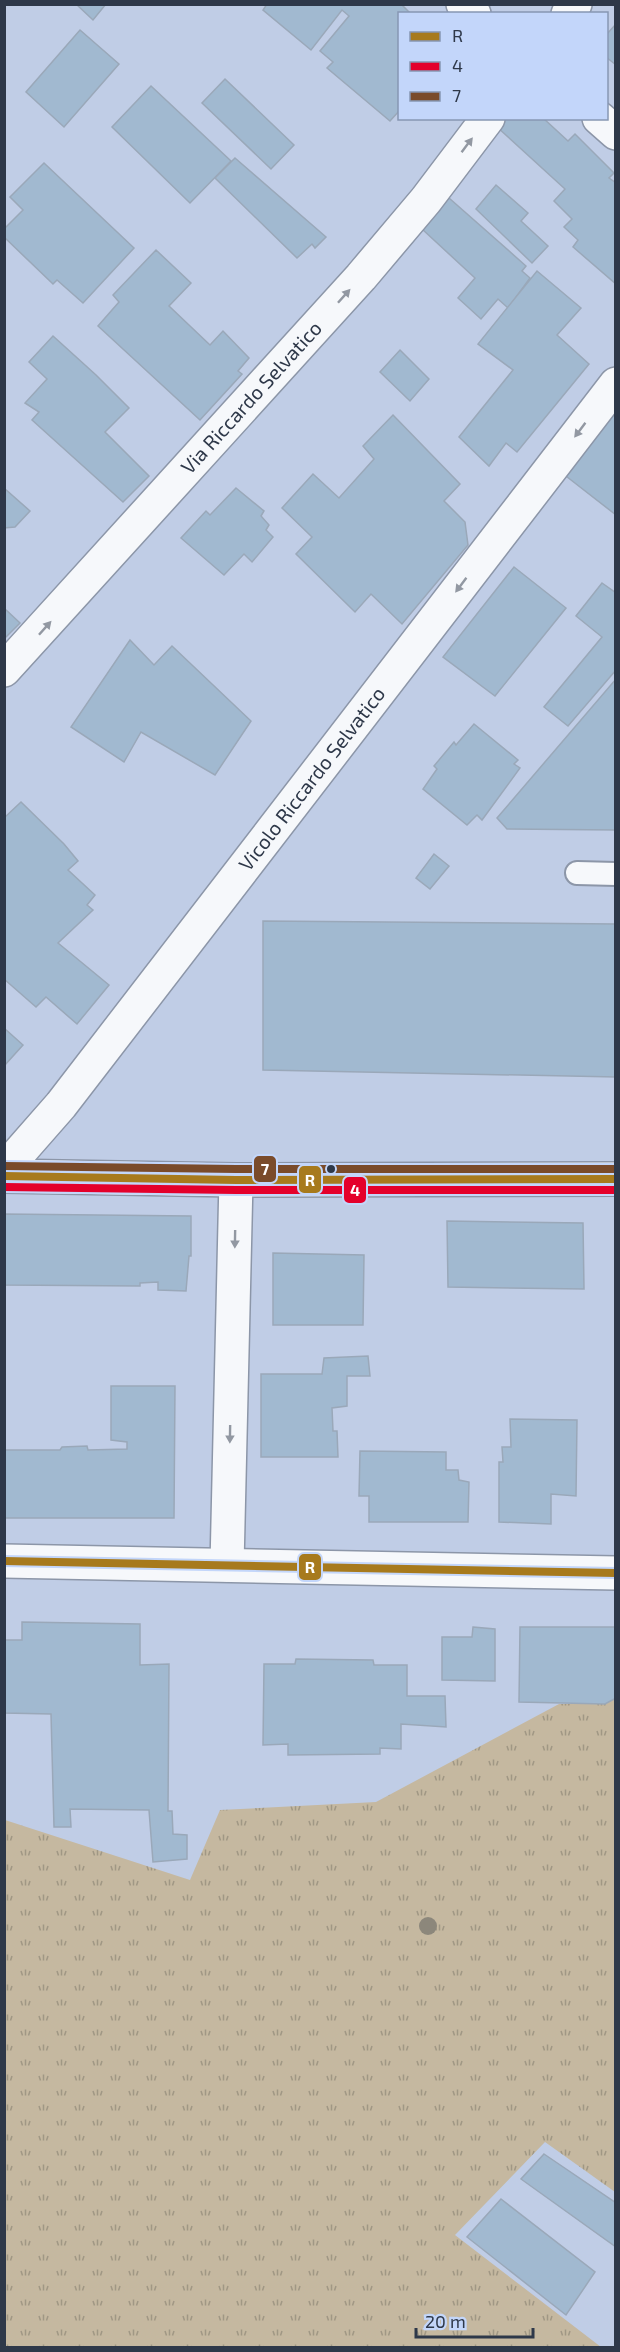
<svg xmlns="http://www.w3.org/2000/svg" width="620" height="2352" font-family="'Exo 2',sans-serif">
<defs>
<pattern id="grass-tufts" width="24" height="20" patternUnits="userSpaceOnUse" patternTransform="scale(1.5)"><rect width="24" height="20" fill="#c5b8a0"/><path d="M3 7l-1-3M5 7V3M7 7l1-3M15 17l-1-3M17 17v-4M19 17l1-3" fill="none" stroke="#a09784"/></pattern>
</defs>
<rect width="100%" height="100%" fill="#c0cde6"/>
<polygon fill="url(#grass-tufts)" points="615,1698 615,2192 545,2142 455,2235 601,2347 5,2348 5,1820 190,1880 220,1810 376,1802 559,1704 605,1704"/>
<g fill="#a1b9d0" stroke="#9aa8b9" stroke-width="1.5">
<polygon points="76,4 106,4 93,20"/>
<polygon points="267,4 401,4 411,14 400,14 400,110 390,121 327,68 333,62 320,51 349,16 342,10 311,50 263,10"/>
<polygon points="616,24 616,65 606,57 606,35"/>
<polygon points="80,30 119,64 64,127 26,92"/>
<polygon points="225,79 294,145 271,169 202,103"/>
<polygon points="151,86 231,161 190,203 112,127"/>
<polygon points="505,118 543,118 568,141 575,134 614,173 609,178 616,183 616,284 573,247 578,240 564,227 572,219 554,201 565,189 497,127"/>
<polygon points="235,158 326,237 315,248 312,244 297,258 215,178"/>
<polygon points="44,163 134,248 83,303 57,280 53,284 4,237 4,229 23,210 10,197"/>
<polygon points="496,185 528,213 521,221 548,246 532,263 476,209"/>
<polygon points="449,198 526,266 522,271 530,278 508,308 498,299 481,319 458,298 475,278 422,229"/>
<polygon points="156,250 191,283 169,306 210,345 223,331 249,358 238,371 242,374 200,420 98,326 119,302 113,295"/>
<polygon points="537,271 581,308 557,335 589,364 517,452 506,443 489,466 459,437 513,370 478,344"/>
<polygon points="53,336 96,375 129,408 105,432 149,476 123,502 32,420 39,412 25,403 47,379 29,362"/>
<polygon points="400,350 429,379 410,401 380,372"/>
<polygon points="616,408 616,515 562,473"/>
<polygon points="393,415 460,484 444,501 465,522 468,545 402,624 371,594 355,612 296,554 312,537 282,508 313,474 339,498 374,459 363,446"/>
<polygon points="4,488 30,511 15,527 4,528"/>
<polygon points="236,488 264,511 261,516 269,525 266,530 273,537 252,562 244,554 224,575 181,538 206,511 210,515"/>
<polygon points="514,567 566,608 495,696 443,657"/>
<polygon points="602,583 616,593 616,670 568,726 544,707 602,637 576,616"/>
<polygon points="4,608 20,623 4,639"/>
<polygon points="130,640 154,665 172,646 251,721 215,775 141,732 124,762 71,727"/>
<polygon points="616,679 616,830 507,829 497,818"/>
<polygon points="474,724 518,760 514,764 520,768 482,820 477,815 467,825 423,789 437,769 434,766 454,742 456,745"/>
<polygon points="21,802 64,844 78,861 68,870 95,895 87,905 93,910 58,943 109,985 77,1024 46,997 36,1007 4,979 4,818"/>
<polygon points="434,854 449,866 430,889 416,878"/>
<polygon points="263,921 616,924 616,1077 263,1070"/>
<polygon points="4,1028 23,1045 4,1066"/>
<polygon points="4,1214 191,1216 191,1256 189,1256 186,1291 158,1290 158,1282 140,1283 140,1286 4,1285"/>
<polygon points="447,1221 583,1223 584,1289 448,1287"/>
<polygon points="273,1253 364,1255 363,1325 273,1325"/>
<polygon points="368,1356 370,1376 347,1376 347,1406 332,1408 333,1431 337,1431 338,1457 261,1457 261,1374 322,1374 324,1358"/>
<polygon points="111,1386 175,1386 174,1518 4,1518 4,1450 60,1450 62,1447 87,1446 88,1450 127,1449 127,1442 111,1440"/>
<polygon points="510,1419 577,1420 576,1496 551,1494 551,1524 499,1522 499,1462 503,1462 502,1447 511,1447"/>
<polygon points="360,1451 446,1452 446,1470 458,1470 459,1480 469,1482 468,1522 369,1522 369,1496 359,1496"/>
<polygon points="22,1622 140,1624 140,1665 169,1664 168,1811 172,1811 173,1834 187,1835 187,1859 153,1862 149,1810 70,1809 71,1827 54,1827 51,1714 4,1713 4,1640 22,1640"/>
<polygon points="473,1627 495,1629 495,1681 442,1680 442,1637 472,1637"/>
<polygon points="520,1627 616,1627 616,1698 605,1704 519,1702"/>
<polygon points="296,1659 373,1660 374,1665 407,1665 407,1696 445,1696 446,1727 401,1724 401,1749 380,1748 380,1754 288,1755 288,1744 263,1745 264,1664 295,1664"/>
<polygon points="544,2154 616,2203 616,2247 521,2179"/>
<polygon points="501,2199 595,2272 566,2315 467,2237"/>
</g>
<g fill="none" stroke-linecap="round" stroke-linejoin="round">
<defs>
<polyline id="service" points="577,873 616,874"/>
<g id="minor">
<polyline points="463,4 474,14"/>
<polyline points="568,14 575,4"/>
<polyline points="599,118 616,133"/>
<path id="s1" d="M4,670L361,277L426,200L488,118"/>
<path id="s2" d="M4,1170L61,1105L616,384"/>
<polyline points="4,1561 616,1573"/>
<polyline points="227,1565 236,1180"/>
</g>
<polyline id="secondary" points="4,1176 236,1180 616,1179"/>
</defs>
<use href="#service" stroke="#8c96a8" stroke-width="26"/>
<use href="#minor" stroke="#8c96a8" stroke-width="36"/>
<use href="#secondary" stroke="#8c96a8" stroke-width="36"/>
<use href="#service" stroke="#f6f8fb" stroke-width="22"/>
<use href="#minor" stroke="#f6f8fb" stroke-width="33"/>
<use href="#secondary" stroke="#f6f8fb" stroke-width="33"/>
<defs>
<g id="bus-1">
<polyline points="4,1176 236,1180 616,1179"/>
<polyline points="4,1561 616,1573"/>
</g>
<polyline id="bus-2" points="4,1187 236,1190 616,1190"/>
<polyline id="bus-3" points="4,1166 236,1169 616,1169"/>
</defs>
<use href="#bus-1" stroke="#c3d6fa" stroke-width="12"/>
<use href="#bus-2" stroke="#c3d6fa" stroke-width="12"/>
<use href="#bus-3" stroke="#c3d6fa" stroke-width="12"/>
<use href="#bus-1" stroke="#a77a1d" stroke-width="8"/>
<use href="#bus-2" stroke="#e4002b" stroke-width="8"/>
<use href="#bus-3" stroke="#7a4b2a" stroke-width="8"/>
</g>
<circle fill="#8c877b" cx="428" cy="1926" r="9"/>
<defs><path id="oneway-solid" d="M-6-.8H1V-3.2L6.5 0L1 3.2V.8H-6Z" transform="scale(1.5)"/></defs>
<g fill="#9298a2">
<use href="#oneway-solid" transform="translate(467 145) rotate(-53)"/>
<use href="#oneway-solid" transform="translate(344 296) rotate(-48)"/>
<use href="#oneway-solid" transform="translate(580 430) rotate(127)"/>
<use href="#oneway-solid" transform="translate(461 585) rotate(127)"/>
<use href="#oneway-solid" transform="translate(45 628) rotate(-48)"/>
<use href="#oneway-solid" transform="translate(235 1239) rotate(91)"/>
<use href="#oneway-solid" transform="translate(230 1434) rotate(91)"/>
</g>
<circle fill="#2e3849" stroke="#c3d6fa" stroke-width="2" cx="331" cy="1169" r="5"/>
<g text-anchor="middle" stroke-width="5" stroke-linejoin="round" paint-order="stroke">
<g font-size="20" fill="#2e3849" stroke="#c3d6fa">
<text dy="7" stroke="none"><textPath href="#s1" startOffset="368">Via Riccardo Selvatico</textPath></text>
<text dy="7" stroke="none"><textPath href="#s2" startOffset="498">Vicolo Riccardo Selvatico</textPath></text>
</g>
</g>
<g stroke="#c3d6fa" stroke-width="2">
<rect x="253" y="1155" width="24" height="28" rx="6" fill="#7a4b2a"/>
<rect x="298" y="1165" width="24" height="29" rx="6" fill="#a77a1d"/>
<rect x="343" y="1176" width="24" height="28" rx="6" fill="#e4002b"/>
<rect x="298" y="1553" width="24" height="28" rx="6" fill="#a77a1d"/>
</g>
<g font-size="16" text-anchor="middle" font-weight="bold" fill="#fff">
<text x="265" y="1175">7</text>
<text x="310" y="1186">R</text>
<text x="355" y="1196">4</text>
<text x="310" y="1573">R</text>
</g>
<rect width="620" height="2352" fill="none" stroke="#2e3849" stroke-width="12"/>
<rect x="398" y="12" width="210" height="108" fill="#c3d6fa" stroke="#8797b3" stroke-width="1.5"/>
<rect x="410" y="32" width="30" height="9" fill="#a77a1d" stroke="#8797b3" stroke-width="1.5"/>
<text x="452" y="42" font-size="18" fill="#2e3849">R</text>
<rect x="410" y="62" width="30" height="9" fill="#e4002b" stroke="#8797b3" stroke-width="1.5"/>
<text x="452" y="72" font-size="18" fill="#2e3849">4</text>
<rect x="410" y="92" width="30" height="9" fill="#7a4b2a" stroke="#8797b3" stroke-width="1.5"/>
<text x="452" y="102" font-size="18" fill="#2e3849">7</text>
<path d="M416 2328v9h117v-9" fill="none" stroke="#2e3849" stroke-width="3"/>
<text x="425" y="2328" font-size="18" fill="#2e3849" stroke="#c3d6fa" stroke-width="4.5" paint-order="stroke">20 m</text>
</svg>
